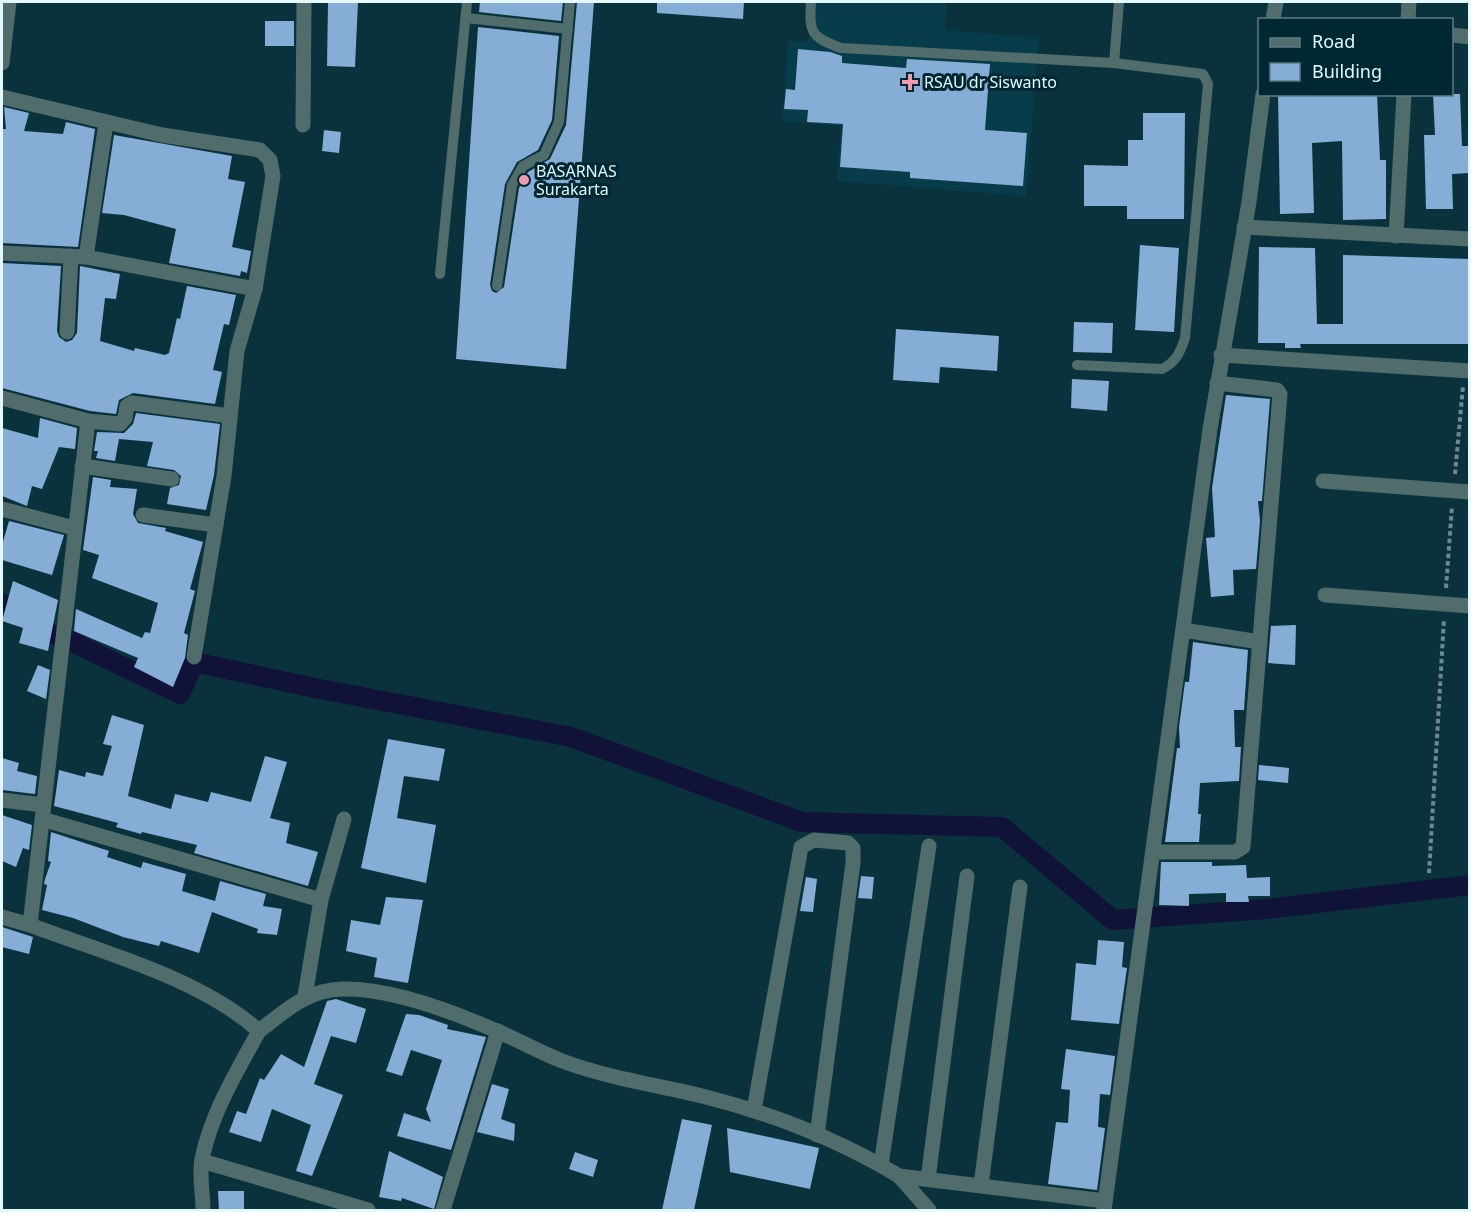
<svg xmlns="http://www.w3.org/2000/svg" width="1471" height="1212" font-family="'Noto Sans',sans-serif">
<rect width="100%" height="100%" fill="#0a323c"/>
<polygon fill="#073c4a" points="811,2 947,2 945,30 1039,38 1026,196 837,181 841,126 782,121 788,41 808,42"/>
<g fill="none" stroke-linecap="round" stroke-linejoin="round">
<polyline stroke="#111238" stroke-width="20" points="2,604 45,633 60,636 180,694 194,662 315,688 571,737 802,822 1002,827 1113,920 1267,909 1470,885"/>
</g>
<g fill="#85add5">
<polygon points="328,2 358,2 355,67 327,66"/>
<polygon points="480,2 563,2 561,21 479,12"/>
<polygon points="577,2 594,2 566,369 456,359 478,27 559,36 552,120 538,150 517,162 505,184 490,285 492,291 496,293 504,287 519,188 528,172 550,159 566,125"/>
<polygon points="657,2 744,2 743,19 657,13"/>
<rect x="265" y="21" width="29" height="25"/>
<polygon points="798,49 830,52 842,56 842,63 906,68 907,59 990,64 985,130 1027,133 1023,186 910,178 910,172 840,167 843,124 807,122 808,110 784,109 786,89 795,90"/>
<polygon points="1278,94 1377,94 1380,160 1386,160 1386,219 1343,220 1342,141 1312,143 1314,213 1280,214"/>
<polygon points="1433,94 1460,94 1462,146 1470,146 1470,173 1452,174 1453,209 1426,209 1424,135 1435,135"/>
<polygon points="4,107 29,113 24,131 63,134 66,122 95,129 78,247 2,243 2,129 6,129"/>
<polygon points="1143,113 1185,113 1184,219 1127,219 1127,206 1084,206 1084,165 1128,166 1128,140 1143,140"/>
<polygon points="324,130 341,132 339,153 322,151"/>
<polygon points="114,135 232,156 228,179 245,182 232,247 251,251 247,273 241,271 240,276 169,263 176,229 124,215 102,213"/>
<polygon points="1140,245 1179,248 1174,332 1135,330"/>
<polygon points="1259,247 1315,248 1317,324 1343,324 1343,255 1470,259 1470,344 1300,344 1301,348 1285,348 1285,343 1258,343"/>
<polygon points="2,263 61,266 57,331 59,337 66,342 72,340 77,333 80,266 120,274 116,299 105,298 100,341 134,351 135,348 165,355 169,353 177,318 180,319 187,286 236,295 229,325 224,324 213,370 222,372 215,404 133,393 119,400 116,414 90,411 2,388"/>
<polygon points="1074,322 1113,323 1112,353 1073,352"/>
<polygon points="896,329 999,336 997,371 940,367 939,383 893,380"/>
<polygon points="1072,379 1109,381 1107,411 1071,408"/>
<polygon points="1226,395 1270,399 1262,501 1258,501 1260,521 1256,569 1233,570 1234,595 1211,597 1206,538 1215,537 1212,488"/>
<polygon points="136,413 220,424 214,475 206,510 167,504 170,488 179,485 181,476 174,470 147,466 153,442 119,439 115,461 96,458 98,451 94,451 97,432 124,433 133,424"/>
<polygon points="40,418 77,428 75,449 59,447 42,489 32,486 27,506 2,496 2,428 38,438"/>
<polygon points="93,477 111,480 110,487 137,489 133,514 138,523 166,528 165,531 203,542 190,589 195,591 184,633 188,635 185,658 173,687 134,667 138,658 74,631 76,609 142,638 145,632 150,633 158,603 92,578 99,555 83,550"/>
<polygon points="9,521 64,535 52,575 2,560 2,545"/>
<polygon points="13,581 58,600 48,651 19,643 23,628 2,621"/>
<polygon points="1296,625 1295,665 1268,663 1271,626"/>
<polygon points="1193,642 1248,650 1244,710 1234,710 1235,747 1241,747 1239,781 1200,783 1198,814 1201,814 1199,842 1165,842 1177,748 1180,748 1179,727 1185,682 1189,682"/>
<polygon points="38,665 50,670 46,699 27,691"/>
<polygon points="112,715 144,725 128,796 171,809 175,794 208,802 211,792 251,802 265,756 287,762 270,818 290,823 286,843 318,852 308,886 194,853 197,845 142,832 141,834 116,827 118,823 54,806 59,770 85,777 86,772 103,776 112,746 103,744"/>
<polygon points="388,739 445,749 439,781 404,776 397,818 436,825 426,883 361,868"/>
<polygon points="2,758 19,763 17,771 37,776 35,794 2,790"/>
<polygon points="1259,765 1289,768 1288,783 1258,780"/>
<polygon points="2,815 32,825 29,850 23,848 16,867 2,861"/>
<polygon points="51,832 109,851 107,857 141,868 143,862 186,874 182,891 215,901 220,881 266,894 263,906 282,909 277,935 257,933 258,929 212,912 199,953 161,941 159,946 123,937 73,918 42,910 47,885 44,884 45,879 51,862 48,861"/>
<polygon points="1161,862 1212,862 1212,866 1246,865 1247,878 1270,877 1270,896 1248,896 1249,902 1226,902 1226,893 1189,894 1189,906 1159,905"/>
<polygon points="861,876 874,877 872,899 858,898"/>
<polygon points="806,877 817,879 813,912 800,911"/>
<polygon points="386,897 423,900 408,983 374,977 377,958 346,951 351,920 380,925"/>
<polygon points="2,927 33,937 29,954 2,947"/>
<polygon points="1098,940 1124,942 1122,967 1127,968 1119,1024 1071,1020 1076,963 1096,965"/>
<polygon points="336,999 366,1009 356,1043 331,1036 314,1084 343,1095 312,1176 296,1171 311,1125 272,1109 261,1142 229,1132 237,1111 246,1114 260,1078 264,1080 281,1054 304,1067 327,1001"/>
<polygon points="406,1014 419,1015 448,1025 447,1029 486,1037 451,1150 397,1136 404,1113 431,1122 426,1109 442,1060 411,1050 402,1076 386,1071"/>
<polygon points="1066,1049 1115,1056 1110,1095 1100,1094 1098,1127 1105,1128 1097,1190 1048,1184 1056,1122 1068,1123 1070,1090 1061,1089"/>
<polygon points="492,1084 509,1089 501,1119 515,1124 514,1141 477,1132"/>
<polygon points="682,1119 712,1125 694,1210 662,1210"/>
<polygon points="727,1128 819,1148 810,1189 730,1172"/>
<polygon points="389,1151 443,1177 434,1209 402,1198 401,1201 379,1197"/>
<polygon points="575,1152 598,1160 593,1177 569,1169"/>
<polygon points="218,1191 244,1191 244,1210 219,1210"/>
</g>
<g fill="none" stroke-linecap="round" stroke-linejoin="round">
<g stroke="#6a8992" stroke-width="4" stroke-dasharray="4.5 3" stroke-linecap="butt">
<polyline points="1455,474 1463,386"/>
<polyline points="1446,588 1452,506"/>
<polyline points="1429,873 1444,619"/>
</g>
<g stroke="#516d6b" stroke-width="10">
<path d="M811,2C809,33 811,37 841,48L1114,63L1119,2"/>
<polyline points="466,18 568,29"/>
<polyline points="440,274 467,2"/>
<polyline points="497,286 512,185 523,166 544,155 559,122 570,2"/>
<path d="M1077,365L1162,369C1176,362 1180,353 1185,338L1208,84L1203,74L1114,63"/>
</g>
<g stroke="#516d6b" stroke-width="15">
<polyline points="1273,20 1276,2"/>
<polyline points="1408,20 1409,2"/>
<polyline points="1452,35 1470,37"/>
<polyline points="2,63 9,2"/>
<polyline points="2,97 162,135 260,150 270,160 273,176 255,289 237,351 224,476 194,657"/>
<polyline points="303,125 304,2"/>
<polyline points="1244,227 1470,239"/>
<polyline points="1396,236 1404,94"/>
<polyline points="2,253 86,257 255,289"/>
<polyline points="86,257 106,123"/>
<polyline points="67,332 71,256"/>
<polyline points="1221,355 1470,371"/>
<polyline points="2,398 88,421 30,925"/>
<polyline points="88,421 120,424 125,418 127,406 132,403 230,416"/>
<polyline points="82,466 172,479"/>
<polyline points="1323,481 1470,492"/>
<polyline points="2,509 74,528"/>
<polyline points="143,515 216,525"/>
<polyline points="1325,595 1470,606"/>
<polyline points="1183,630 1260,642"/>
<polyline points="2,800 43,805"/>
<polyline points="42,819 321,900 305,996"/>
<polyline points="1153,852 1235,852 1243,847 1280,394 1277,390 1217,383"/>
<polyline points="321,900 344,819"/>
<path d="M2,917L30,925C104,953 200,978 259,1031C237,1071 211,1114 202,1159C199,1175 203,1194 203,1210"/>
<path d="M259,1031C285,1011 307,990 342,989C390,988 454,1012 499,1032C521,1041 542,1054 565,1062C609,1078 656,1085 702,1096C770,1113 839,1140 899,1176"/>
<polyline points="754,1110 801,847 814,840 848,843 853,848 853,863 817,1135"/>
<polyline points="202,1161 368,1210"/>
<polyline points="881,1165 929,846"/>
<polyline points="928,1179 967,876"/>
<polyline points="981,1185 1020,887"/>
<polyline points="443,1210 498,1031"/>
<polyline points="929,1210 899,1176 1105,1201"/>
<polyline points="1104,1210 1210,429 1249,202 1263,94"/>
</g>
</g>
<g fill="#f29aae" stroke="#002832" stroke-width="2">
<path d="M907 73h6v6h6v6h-6v6h-6v-6h-6v-6h6z"/>
<circle cx="524" cy="180" r="6"/>
</g>
<g text-anchor="middle" stroke-width="6" stroke-linejoin="round" paint-order="stroke">
<g font-size="16" fill="#e4f8ff" stroke="#002832" text-anchor="start">
<text x="924" y="88">RSAU dr Siswanto</text>
<text x="536" y="177">BASARNAS<tspan x="536" dy="18">Surakarta</tspan></text>
</g>
</g>
<rect width="1471" height="1212" fill="none" stroke="#e4f8ff" stroke-width="6"/>
<rect x="1258" y="18" width="195" height="78" fill="#002832" stroke="#5b7b84" stroke-width="1.5"/>
<rect x="1270" y="38" width="30" height="9" fill="#516d6b" stroke="#5b7b84" stroke-width="1.5"/>
<text x="1312" y="48" font-size="18" fill="#e4f8ff">Road</text>
<rect x="1270" y="63" width="30" height="18" fill="#85add5" stroke="#5b7b84" stroke-width="1.5"/>
<text x="1312" y="78" font-size="18" fill="#e4f8ff">Building</text>
</svg>
